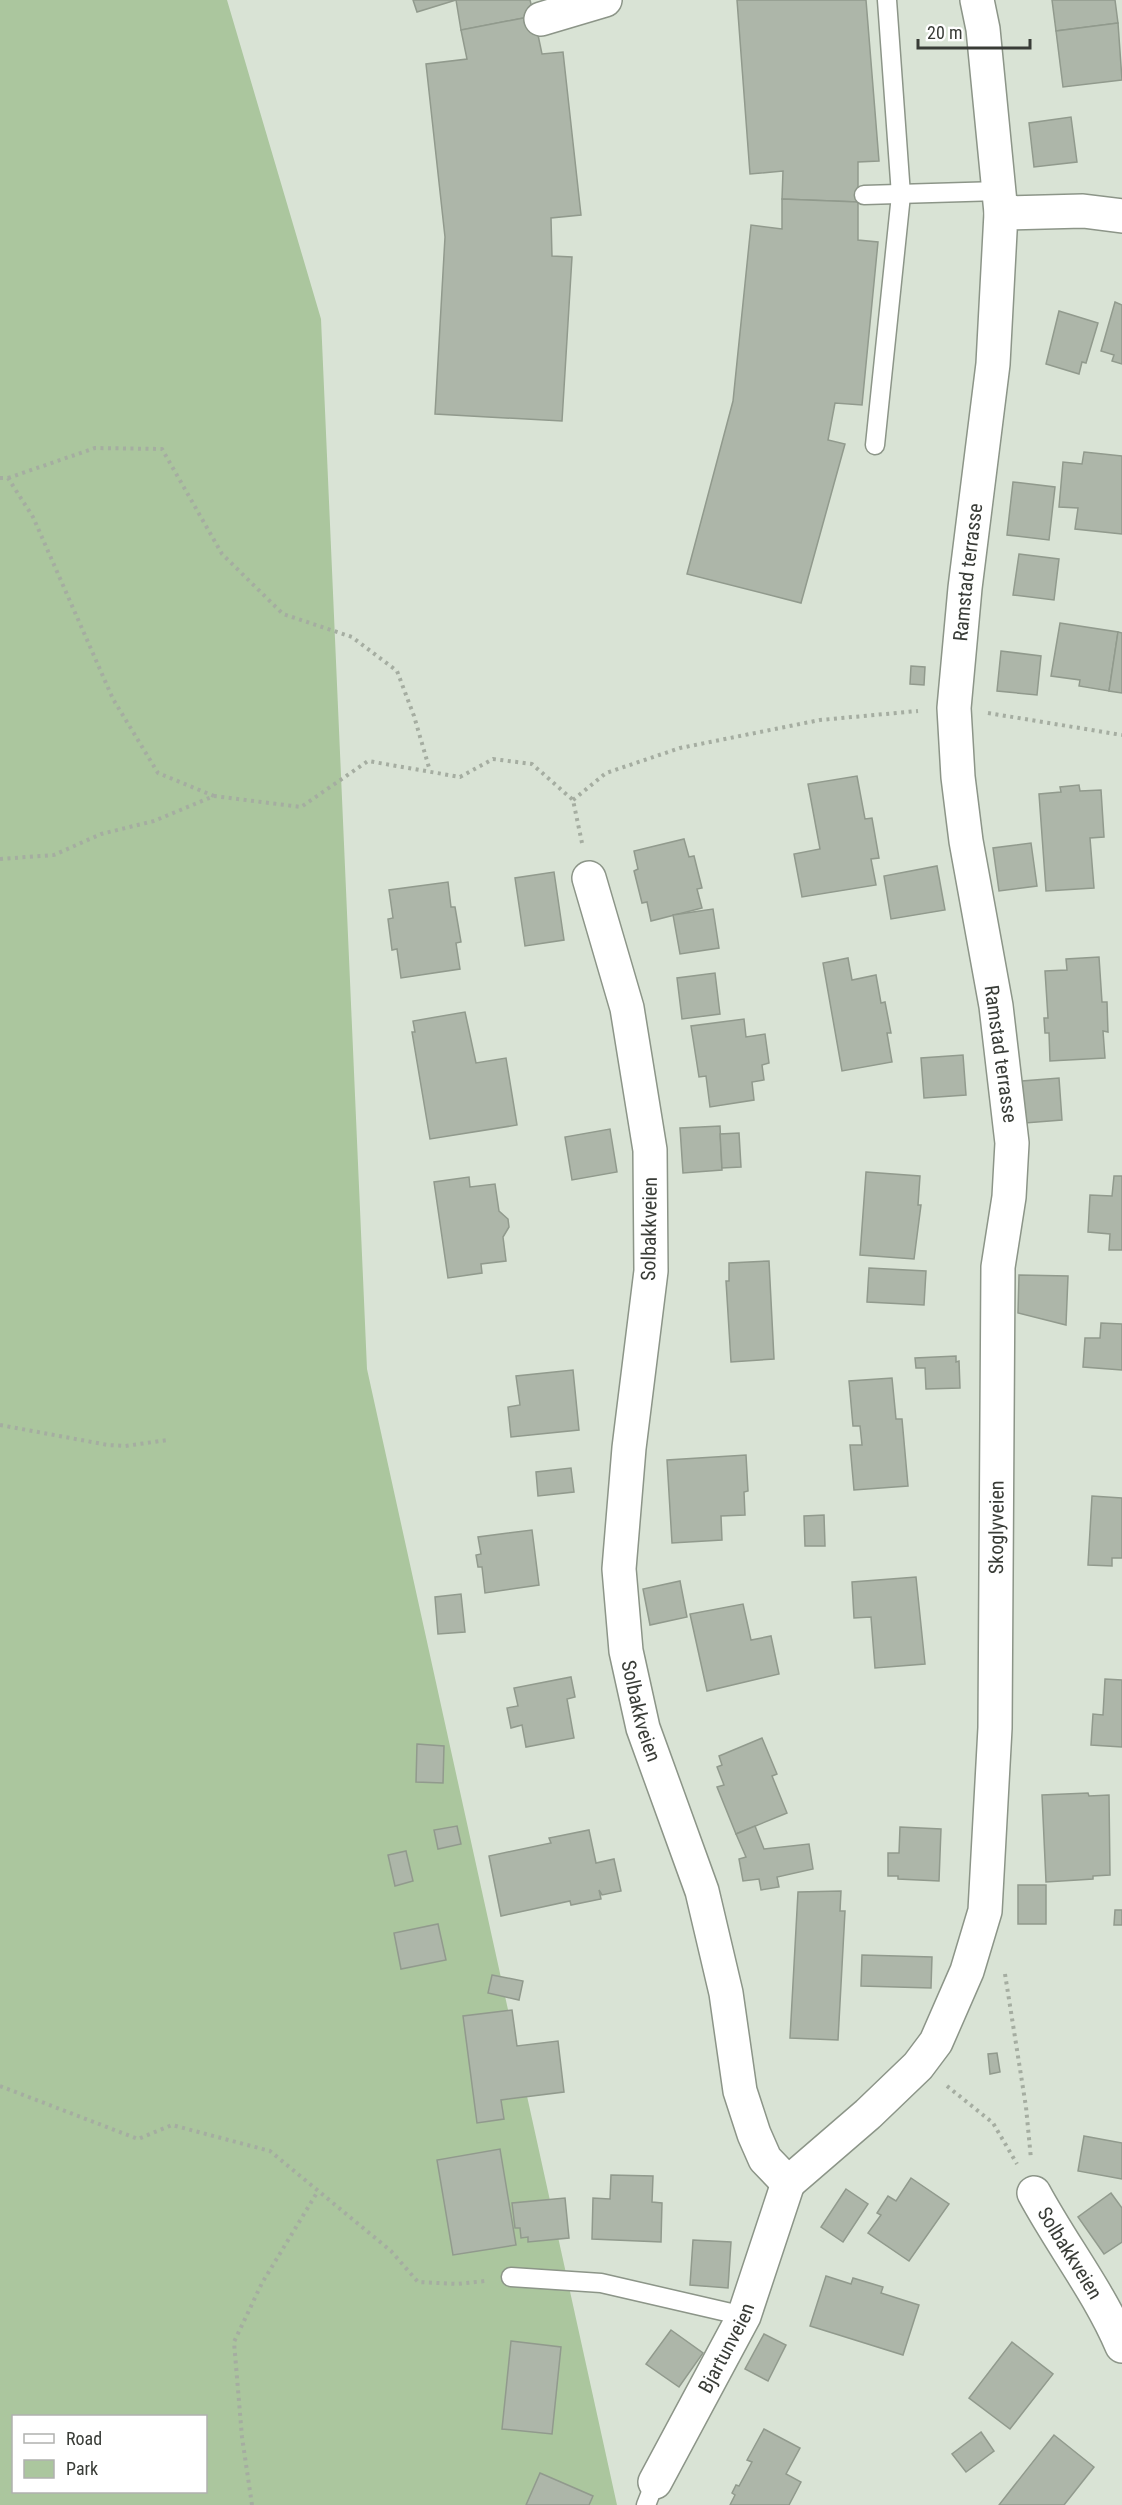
<svg xmlns="http://www.w3.org/2000/svg" width="1122" height="2505" font-family="'Roboto Condensed',sans-serif">
<rect width="100%" height="100%" fill="#d9e3d5"/>
<path fill="#abc69e" fill-rule="evenodd" d="M0,0H227L321,319L367,1369L617,2505H0ZM14,2416H206V2492H14Z"/>
<g fill="#adb6a9" stroke="#919a8d" stroke-width="1.5">
<polygon points="413,0 530,0 534,16 461,30 456,0 417,12"/>
<polygon points="737,0 866,0 879,161 858,162 858,202 782,199 783,171 750,174"/>
<polygon points="1052,0 1115,0 1118,23 1056,31"/>
<polygon points="534,16 542,54 563,52 581,215 551,218 552,256 572,257 562,421 435,414 445,237 426,64 467,59 461,30"/>
<polygon points="1118,23 1122,80 1063,87 1056,31"/>
<polygon points="1071,117 1077,162 1034,167 1029,123"/>
<polygon points="782,199 858,202 858,240 878,242 862,405 835,403 828,440 845,444 801,603 687,574 733,401 751,225 782,229"/>
<polygon points="1115,302 1122,305 1122,364 1112,361 1114,355 1101,351"/>
<polygon points="1059,311 1098,323 1086,363 1082,362 1079,374 1046,364"/>
<polygon points="1084,452 1122,456 1122,534 1075,529 1078,508 1059,507 1063,462 1082,464"/>
<polygon points="1013,482 1055,487 1049,540 1007,535"/>
<polygon points="1019,554 1059,559 1054,600 1013,595"/>
<polygon points="1060,623 1118,632 1109,691 1079,686 1080,680 1051,676"/>
<polygon points="1118,632 1122,633 1122,693 1109,691"/>
<polygon points="1001,651 1041,656 1037,695 997,691"/>
<polygon points="911,666 925,667 924,685 910,684"/>
<polygon points="857,776 865,819 872,818 879,858 871,859 876,885 802,897 794,854 820,849 808,784"/>
<polygon points="1079,785 1080,791 1101,790 1104,837 1090,838 1094,888 1046,891 1039,794 1061,792 1060,787"/>
<polygon points="684,839 689,857 694,856 702,888 697,889 702,908 651,921 647,902 642,903 634,871 638,869 634,851"/>
<polygon points="1031,843 1037,886 999,891 993,848"/>
<polygon points="937,866 945,910 891,919 884,876"/>
<polygon points="554,872 564,940 525,946 515,878"/>
<polygon points="448,882 451,907 455,907 461,942 456,943 460,969 401,978 397,949 392,950 388,919 393,918 389,890"/>
<polygon points="713,909 719,948 680,954 673,915"/>
<polygon points="1099,957 1102,1002 1107,1002 1108,1032 1103,1031 1105,1058 1050,1061 1049,1033 1045,1033 1044,1018 1048,1018 1045,971 1067,970 1066,959"/>
<polygon points="848,958 852,980 876,975 881,1003 885,1002 891,1033 887,1033 892,1062 842,1071 823,963"/>
<polygon points="715,973 720,1014 682,1019 677,978"/>
<polygon points="465,1012 476,1063 506,1058 517,1125 430,1139 412,1032 415,1032 413,1021"/>
<polygon points="744,1019 746,1037 765,1034 769,1063 762,1065 764,1080 752,1082 754,1100 710,1107 706,1076 699,1077 691,1026"/>
<polygon points="963,1055 966,1095 924,1098 921,1058"/>
<polygon points="1059,1078 1062,1120 1025,1123 1022,1081"/>
<polygon points="720,1126 722,1170 683,1173 680,1128"/>
<polygon points="610,1129 617,1172 572,1180 565,1137"/>
<polygon points="739,1133 741,1167 722,1168 720,1134"/>
<polygon points="866,1172 920,1176 918,1205 921,1205 914,1259 860,1255"/>
<polygon points="1114,1176 1122,1176 1122,1250 1109,1250 1110,1234 1088,1232 1090,1195 1112,1196"/>
<polygon points="469,1177 470,1187 495,1184 499,1211 508,1219 509,1227 503,1237 506,1261 481,1264 482,1273 448,1278 434,1182"/>
<polygon points="769,1261 774,1359 731,1362 726,1281 729,1281 729,1263"/>
<polygon points="869,1268 926,1271 924,1305 867,1302"/>
<polygon points="1019,1275 1068,1276 1066,1325 1018,1313"/>
<polygon points="1101,1323 1122,1324 1122,1370 1083,1367 1085,1338 1100,1338"/>
<polygon points="956,1356 956,1362 959,1361 960,1388 926,1389 925,1368 916,1368 915,1358"/>
<polygon points="573,1370 579,1430 511,1437 508,1407 520,1405 516,1376"/>
<polygon points="892,1378 896,1419 902,1419 908,1486 854,1490 850,1445 862,1445 860,1426 853,1426 849,1381"/>
<polygon points="746,1455 748,1491 744,1492 745,1515 721,1516 722,1540 672,1543 667,1460"/>
<polygon points="571,1468 574,1492 538,1496 536,1472"/>
<polygon points="1092,1496 1122,1498 1122,1558 1112,1558 1112,1566 1088,1565"/>
<polygon points="824,1515 825,1546 805,1546 804,1516"/>
<polygon points="532,1530 539,1585 485,1593 482,1567 478,1567 476,1555 481,1554 478,1537"/>
<polygon points="916,1577 925,1664 875,1668 871,1617 854,1618 852,1582"/>
<polygon points="680,1581 687,1617 650,1625 643,1589"/>
<polygon points="461,1594 465,1632 438,1634 435,1597"/>
<polygon points="743,1604 751,1640 771,1636 779,1674 707,1691 690,1614"/>
<polygon points="571,1677 575,1697 567,1699 574,1738 526,1747 522,1725 511,1728 507,1708 518,1706 514,1688"/>
<polygon points="1105,1679 1122,1680 1122,1747 1091,1745 1093,1714 1103,1715"/>
<polygon points="762,1738 777,1774 772,1776 787,1813 736,1834 717,1787 724,1785 717,1767 722,1765 719,1756"/>
<polygon points="417,1744 444,1746 443,1783 416,1782"/>
<polygon points="1088,1793 1089,1796 1109,1795 1110,1875 1093,1876 1093,1879 1046,1882 1042,1795"/>
<polygon points="457,1826 461,1844 438,1849 434,1830"/>
<polygon points="755,1826 764,1849 809,1844 813,1869 777,1877 779,1887 761,1890 759,1879 743,1881 739,1859 746,1857 736,1834"/>
<polygon points="900,1827 941,1829 939,1881 898,1879 898,1876 888,1876 888,1853 899,1853"/>
<polygon points="589,1830 596,1863 614,1859 621,1891 602,1895 599,1890 601,1899 571,1905 570,1901 501,1916 489,1856 551,1843 549,1838"/>
<polygon points="406,1851 413,1881 395,1886 388,1855"/>
<rect x="1018" y="1885" width="28" height="39"/>
<polygon points="841,1891 840,1911 845,1911 838,2040 790,2038 798,1892"/>
<polygon points="1115,1910 1122,1910 1122,1925 1114,1925"/>
<polygon points="438,1924 446,1960 401,1969 394,1933"/>
<polygon points="862,1955 932,1957 931,1988 861,1986"/>
<polygon points="492,1975 523,1981 519,2000 488,1993"/>
<polygon points="512,2010 517,2046 558,2041 564,2092 501,2100 504,2119 477,2123 463,2016"/>
<polygon points="997,2053 1000,2072 990,2074 988,2054"/>
<polygon points="1084,2136 1122,2143 1122,2179 1078,2171"/>
<polygon points="500,2149 516,2245 453,2255 437,2160"/>
<polygon points="611,2175 653,2176 652,2202 662,2203 661,2242 592,2239 593,2198 610,2199"/>
<polygon points="911,2178 949,2204 909,2261 868,2233 881,2215 877,2213 888,2196 896,2201"/>
<polygon points="846,2189 868,2204 843,2242 821,2227"/>
<polygon points="1111,2193 1122,2208 1122,2242 1104,2254 1078,2217"/>
<polygon points="565,2198 569,2238 528,2242 528,2237 521,2238 520,2228 515,2228 512,2203"/>
<polygon points="693,2240 731,2242 728,2288 690,2285"/>
<polygon points="826,2276 851,2284 853,2278 883,2287 881,2293 919,2305 903,2355 810,2326"/>
<polygon points="671,2330 703,2353 679,2387 646,2364"/>
<polygon points="764,2334 786,2345 768,2381 745,2369"/>
<polygon points="511,2341 561,2347 552,2434 502,2429"/>
<polygon points="1012,2342 1053,2374 1010,2429 969,2398"/>
<polygon points="764,2429 800,2448 786,2474 801,2482 789,2505 730,2505 735,2495 732,2493 736,2485 739,2486 752,2462 747,2460"/>
<polygon points="981,2432 994,2451 966,2472 952,2454"/>
<polygon points="1054,2435 1094,2467 1064,2505 999,2505"/>
<polygon points="540,2473 593,2496 589,2505 526,2505"/>
</g>
<g fill="none" stroke-linecap="round" stroke-linejoin="round">
<defs>
<g id="service">
<polyline points="864,195 999,191"/>
<polyline points="875,445 901,195 887,0"/>
<polyline points="511,2277 601,2283 744,2316"/>
<polyline points="646,2505 655,2482"/>
</g>
<g id="minor">
<polyline points="541,19 605,0"/>
<polyline points="1001,213 1083,211 1122,216"/>
<path id="s1" d="M589,878L627,1008L650,1150L651,1271L629,1448L619,1569L626,1651L643,1728L702,1891L726,1993L740,2091L754,2134L765,2159L788,2183"/>
<path id="s2" d="M788,2183L868,2114L918,2066L936,2042L967,1971L985,1911L995,1728L998,1267L1009,1197L1012,1143L996,1006L966,841L958,777L954,708L965,588L993,364L1001,213L983,29L977,0"/>
<path id="s3" d="M1034,2193C1062,2245 1099,2292 1122,2346"/>
<path id="s4" d="M655,2482L744,2316L788,2183"/>
</g>
</defs>
<use href="#service" stroke="#8c9588" stroke-width="21"/>
<use href="#minor" stroke="#8c9588" stroke-width="36"/>
<g stroke="#a5ada1" stroke-width="4" stroke-dasharray="3 4.5" stroke-linecap="butt">
<polyline points="0,478 8,478 33,517 113,699 158,773 214,796"/>
<polyline points="8,478 95,448 162,449 222,554 283,614 352,637 397,671 414,716 430,771"/>
<polyline points="988,713 1122,735"/>
<polyline points="573,800 606,773 680,748 820,720 918,711"/>
<polyline points="0,859 54,855 101,834 154,821 214,796 301,807 368,761 460,777 493,759 532,764 573,800 582,843"/>
<polyline points="0,1425 108,1445 125,1446 168,1440"/>
<polyline points="1005,1974 1026,2107 1031,2159"/>
<polyline points="0,2086 138,2139 172,2125 270,2151 391,2251 418,2282 457,2284 485,2281"/>
<polyline points="947,2086 993,2123 1017,2164"/>
<polyline points="252,2505 242,2437 234,2342 262,2283 318,2191"/>
</g>
<use href="#service" stroke="#fff" stroke-width="18"/>
<use href="#minor" stroke="#fff" stroke-width="33"/>
</g>
<g text-anchor="middle" stroke-width="6" stroke-linejoin="round" paint-order="stroke">
<g font-size="20" fill="#393c37" stroke="#fff">
<text dy="7" stroke="none"><textPath href="#s2" startOffset="1690">Ramstad terrasse</textPath></text>
<text transform="translate(1001 1054) rotate(82)" y="7">Ramstad terrasse</text>
<text transform="translate(649 1229) rotate(-89)" y="7">Solbakkveien</text>
<text dy="7" stroke="none"><textPath href="#s2" startOffset="729">Skoglyveien</textPath></text>
<text dy="7" stroke="none"><textPath href="#s1" startOffset="844">Solbakkveien</textPath></text>
<text dy="7" stroke="none"><textPath href="#s3" startOffset="70">Solbakkveien</textPath></text>
<text dy="7" stroke="none"><textPath href="#s4" startOffset="152">Bjartunveien</textPath></text>
</g>
</g>
<rect x="12" y="2415" width="195" height="78" fill="#ffffff" stroke="#b0b1af" stroke-width="1.5"/>
<rect x="24" y="2434" width="30" height="9" fill="#ffffff" stroke="#b0b1af" stroke-width="1.5"/>
<text x="66" y="2445" font-size="18" fill="#393c37">Road</text>
<rect x="24" y="2460" width="30" height="18" fill="#abc69e" stroke="#b0b1af" stroke-width="1.5"/>
<text x="66" y="2475" font-size="18" fill="#393c37">Park</text>
<path d="M918 39v9h112v-9" fill="none" stroke="#393c37" stroke-width="3"/>
<text x="927" y="39" font-size="18" fill="#393c37" stroke="#ffffff" stroke-width="4.5" paint-order="stroke">20 m</text>
</svg>
